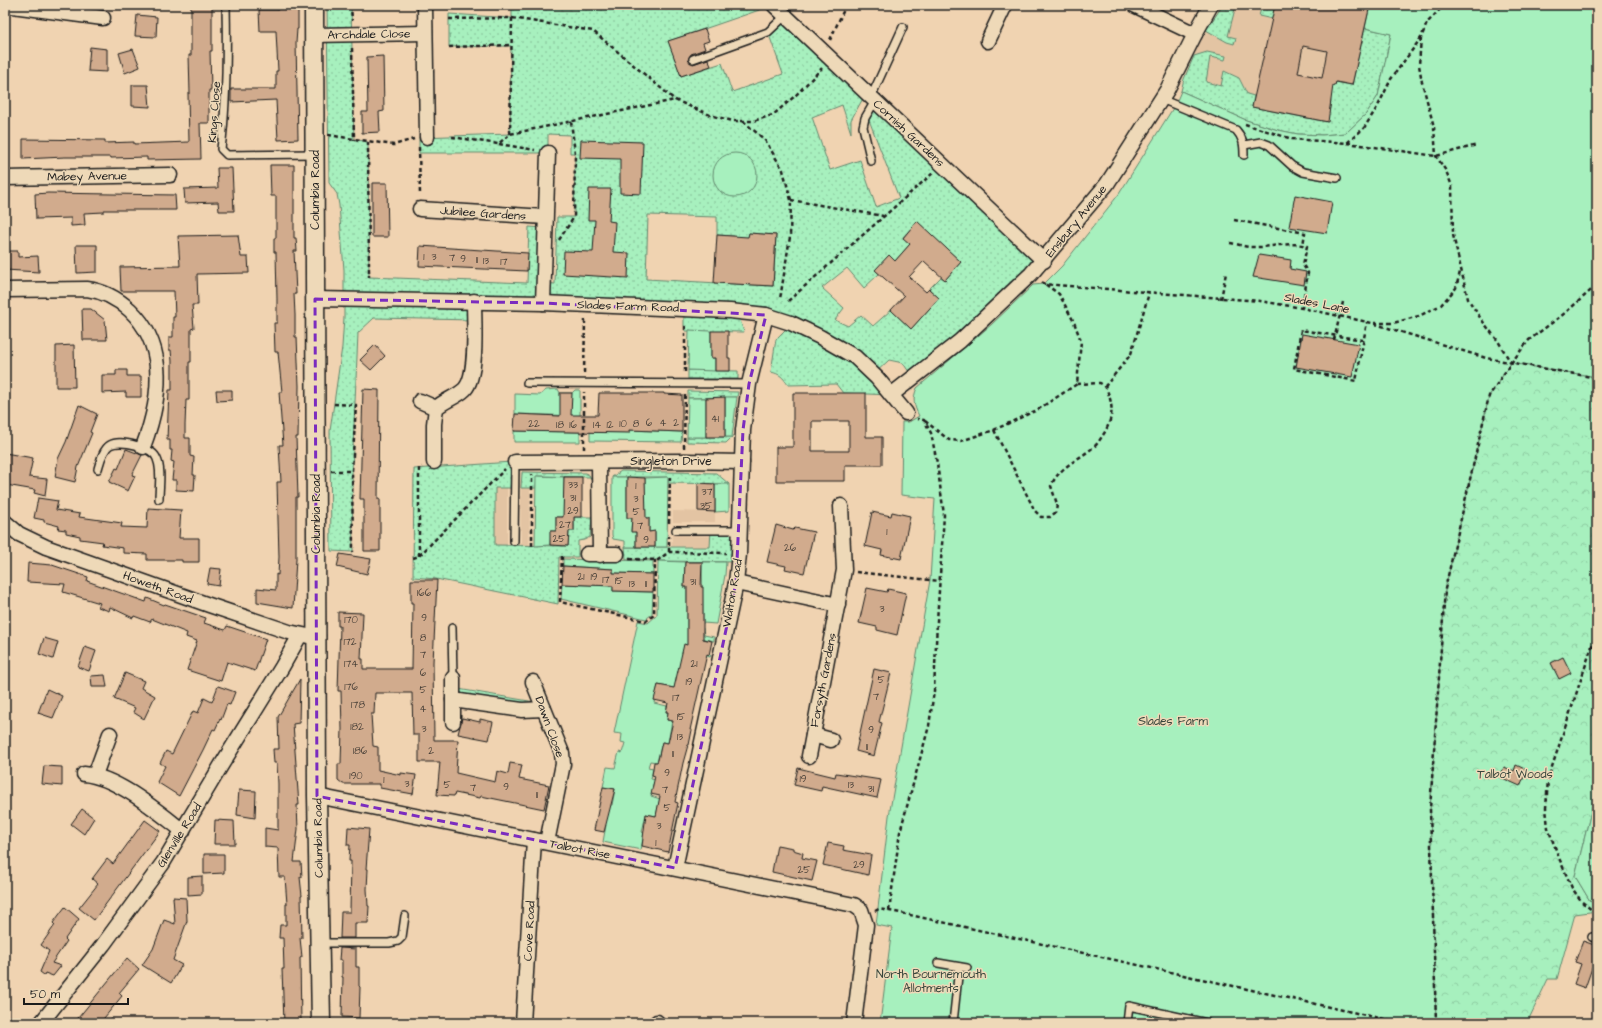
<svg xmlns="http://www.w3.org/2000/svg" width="1602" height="1028" font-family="'Architects Daughter',sans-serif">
<defs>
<pattern id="grass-dots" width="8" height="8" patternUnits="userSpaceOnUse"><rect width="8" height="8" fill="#a7f0be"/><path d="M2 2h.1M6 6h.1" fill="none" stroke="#8fcda3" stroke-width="1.8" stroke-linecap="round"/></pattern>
<pattern id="forest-crowns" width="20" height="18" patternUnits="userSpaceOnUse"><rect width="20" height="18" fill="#a7f0be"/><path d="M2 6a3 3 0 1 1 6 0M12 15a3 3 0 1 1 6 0" fill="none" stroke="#8fcda3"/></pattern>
</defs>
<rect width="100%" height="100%" fill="#f0d3b1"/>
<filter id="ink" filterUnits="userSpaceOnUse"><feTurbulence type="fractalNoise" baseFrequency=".025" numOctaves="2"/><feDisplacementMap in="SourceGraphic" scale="8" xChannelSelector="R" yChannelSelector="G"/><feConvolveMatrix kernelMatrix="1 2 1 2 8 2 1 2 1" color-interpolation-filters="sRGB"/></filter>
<g filter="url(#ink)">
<g fill="#e3c4a3">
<polygon points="1223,5 1398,5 1366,114 1346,133 1181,91 1184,79 1200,41"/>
<rect x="495" y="488" width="12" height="57"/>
<polygon points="521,488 530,488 529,546 521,545"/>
<polygon points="673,511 715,512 715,522 673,522"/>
<polygon points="672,535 710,536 710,547 672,546"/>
</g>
<g fill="url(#grass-dots)" stroke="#62866d" fill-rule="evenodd">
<path d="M327,5H351L354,139L368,142L369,277L527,283L529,227L545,228L544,283L555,284L557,217H574L575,153H570V135L548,134V153H419V137L510,134L511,46L449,47V14L512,18V5H774L669,41L681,76L722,63L732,92L783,74L768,32L785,16L866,93L851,120V133L842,105L812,117L830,170L860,160L876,207L899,198L869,120L878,103L1044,261L913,378L903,363L889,360L873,375L891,395L843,393L836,384L788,385C783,377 780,374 771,372L776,339L791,324L766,315L475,301L474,320L374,318L358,333L352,471L353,552L331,551L330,431L342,347L344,317V270L339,205L337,194L329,183ZM648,215L717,217V235L734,236L747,259L749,233L776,235L773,286L646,279ZM917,222L961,262L945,280L941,277L929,289L939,298L911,329L891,310L873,326L861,315L848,326L835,320L844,308L822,288L847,268L864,288L879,274L875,270L895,261L910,244L903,237Z"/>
<polygon points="1223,5 1236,5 1228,36 1236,38 1234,44 1227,42 1206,30"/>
<polygon points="1262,5 1275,5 1272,19 1259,16"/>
<polygon points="1365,28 1391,34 1378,96 1366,114 1346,133 1322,135 1298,134 1278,130 1246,120 1181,91 1184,79 1194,56 1207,52 1226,56 1225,60 1210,57 1206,82 1221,86 1224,71 1239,78 1247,94 1254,96 1252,107 1327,122 1331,102 1328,84 1335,85 1336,82 1352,85"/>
<polygon points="684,314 739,317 744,332 685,331 685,326 684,326"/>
<polygon points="688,370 738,371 738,379 688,379"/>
<polygon points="688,391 738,392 737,397 688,398"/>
<polygon points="687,437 732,437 726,443 687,442"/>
<polygon points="511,462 514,488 495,488 495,545 568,546 569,531 574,530 574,517 592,517 590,537 584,540 578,541 578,557 559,557 558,604 436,579 413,577 414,469"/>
<polygon points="621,471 716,473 729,484 668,483 668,477 612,477"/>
<polygon points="522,472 585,473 589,475 592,480 590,477 537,476 536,488 521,488"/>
<polygon points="711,530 739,530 738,562 658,561 658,560 626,559 625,547 710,547"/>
<polygon points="458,689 535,702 537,706 520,705 462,694"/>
</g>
<polygon fill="url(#forest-crowns)" stroke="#62866d" points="1511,363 1597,377 1597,787 1575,876 1590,901 1597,907 1597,911 1575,914 1557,979 1548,979 1527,1023 1436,1023 1430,809 1445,589 1489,396"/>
<g fill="#a7f0be" stroke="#62866d">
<path d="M1370,5H1597V377L1511,363L1489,396L1445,589L1430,809L1436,1023H880L892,928L876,925L889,816L930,580L935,499L901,495L902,422H909L919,416C914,406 912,399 917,388L992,324L1033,285L1044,284L1062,266L1119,194L1175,105L1181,91L1246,120L1278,130L1298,134L1322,135L1346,133L1366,114L1378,96L1391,34L1365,28Z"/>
<circle cx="735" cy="175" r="22"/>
<polygon points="689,330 711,331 711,358 715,358 715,371 688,370"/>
<polygon points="558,389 560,393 572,393 575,390 580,390 580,416 515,414 515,394 540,395 546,390"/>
<polygon points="725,397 737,397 732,437 725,437"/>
<polygon points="688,398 706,398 706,437 687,437"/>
<polygon points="629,430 682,432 681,442 590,441 590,432 629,432"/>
<polygon points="514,431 580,432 580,442 514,442"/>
<polygon points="536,476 564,477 564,517 556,517 556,531 551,531 550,545 535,546"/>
<polygon points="612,477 627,477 627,517 632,518 631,531 636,532 636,547 625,547 625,541 613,539 612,535"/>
<polygon points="668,477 667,547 655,547 655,532 649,532 649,518 644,518 645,478"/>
<polygon points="715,484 729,484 729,511 715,512"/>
<polygon points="563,559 653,561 653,574 613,573 613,569 563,566"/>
<polygon points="658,561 685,562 684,587 687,587 687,628 703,628 704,635 714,637 714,641 693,637 690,650 711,655 710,657 685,652 674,688 658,685 654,703 667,706 666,712 668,712 667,720 672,721 668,743 662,742 657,762 650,761 648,767 653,768 651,779 658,780 653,784 651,796 660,799 656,816 646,814 642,832 644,833 641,850 603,842 606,825 596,823 610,805 612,805 615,789 603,787 607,767 615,768 619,752 622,753 625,743 621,742 622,734 614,733 638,621 648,623 657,615"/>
<polygon points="702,562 726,562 725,575 716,624 703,623"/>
<polygon points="562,584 613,586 613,591 653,592 652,614 646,619 561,599"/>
<polygon points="1597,787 1597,907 1590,901 1575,876"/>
</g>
<g fill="#d1ab8d" stroke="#1c1c1c" fill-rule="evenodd">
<polygon points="191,5 212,5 212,51 210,51 211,90 209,90 209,123 200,123 201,159 147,160 147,157 111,158 111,157 65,157 23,159 23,139 105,140 105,143 134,142 134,144 189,142 188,93 190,93 189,55 191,55"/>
<polygon points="277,5 297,5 298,9 298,29 297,29 296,43 298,139 278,140 276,100 231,102 231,89 276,89 276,71 278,71 276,31 260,31 259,10 278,10"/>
<path d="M1275,5L1306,9L1307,5H1370L1352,85L1336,82L1335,85H1333L1328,122L1252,107ZM1303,46L1327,51L1322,78L1298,73Z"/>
<polygon points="137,15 157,17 156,37 135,36"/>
<polygon points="705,29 709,41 703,43 705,49 691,54 688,60 693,64 708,59 711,66 681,76 668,41"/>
<polygon points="90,47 107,49 107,72 88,71"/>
<polygon points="133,49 140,67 125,73 119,53"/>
<polygon points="383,56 384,111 379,112 380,132 362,133 362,112 368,112 367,57"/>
<polygon points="132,85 148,85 150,107 132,106"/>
<polygon points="581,140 643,142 641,194 620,193 620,159 580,158"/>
<polygon points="270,165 294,165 294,238 296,238 297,251 294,251 296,294 294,294 295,315 295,337 297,337 299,386 298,437 296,437 298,497 296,497 296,559 293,608 257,602 257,588 276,590 276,574 278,575 279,557 277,482 281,482 279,445 283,445 279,392 282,392 278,352 275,352 274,323 277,323 277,299 276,252 274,252 274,238 276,238 276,196 271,196"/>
<polygon points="217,168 232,168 234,211 219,211 218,202 185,203 184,189 218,188"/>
<polygon points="372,183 387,183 388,237 372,237"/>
<polygon points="589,189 611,189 609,221 615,222 613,252 629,253 628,278 563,274 564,251 593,252 595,220 588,220"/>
<polygon points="48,193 175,195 176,210 104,210 104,212 84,213 85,225 71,226 71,218 36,219 35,194"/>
<polygon points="1295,195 1332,202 1327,233 1289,227"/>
<polygon points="917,221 961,262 945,280 924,261 909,277 926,292 929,289 939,298 911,329 891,310 904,296 875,270 889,255 895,261 910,244 903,238"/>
<polygon points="749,233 776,235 773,286 714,283 717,235 748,237"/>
<polygon points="238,235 241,257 248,257 249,273 197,274 198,305 192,305 194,328 191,329 191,362 189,362 189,400 186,400 185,425 185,438 190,438 190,456 194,457 193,475 195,475 194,491 176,490 176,480 172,480 174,462 171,461 172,450 170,450 170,440 167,440 169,390 172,390 172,361 171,350 169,350 169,337 173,337 173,317 175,317 174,291 121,291 120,267 180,266 178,236"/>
<polygon points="76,245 97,245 97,272 77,273"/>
<polygon points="420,246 528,253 527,271 419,266"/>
<polygon points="5,251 18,251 18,257 38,256 39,272 5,270"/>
<polygon points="1259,255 1291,260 1290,269 1306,272 1304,285 1253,277"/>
<polygon points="82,309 91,309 105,320 107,340 83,340"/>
<polygon points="711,331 728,331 728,358 730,358 730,371 715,371 715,358 711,358"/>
<polygon points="1302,334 1359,344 1352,377 1296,367"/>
<polygon points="74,345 75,387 56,387 56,346"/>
<polygon points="375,345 385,356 371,370 360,360"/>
<polygon points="116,370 127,370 127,376 141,376 141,397 126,397 126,392 102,393 102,375 116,375"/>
<polygon points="363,389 379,390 378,499 380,499 380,551 364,551 364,499 360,499"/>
<polygon points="216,390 232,390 232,400 217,401"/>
<polygon points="560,393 572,393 571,415 598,415 599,393 664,393 664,394 682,395 682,432 629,430 629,433 514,431 515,414 560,416"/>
<path d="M793,393H866V437H882V465H845V481H776V447H793ZM812,421H849V451H812Z"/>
<polygon points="725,397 725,437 706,437 706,398"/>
<polygon points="79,405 97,414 90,432 92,433 78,467 75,482 55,477 58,459 66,442"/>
<polygon points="126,449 142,455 132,475 135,476 128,491 109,482 116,468 118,469"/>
<polygon points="5,453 33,458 29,477 47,479 45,496 34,493 35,490 6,485 7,479 5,479"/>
<polygon points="564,477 582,477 582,517 574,517 574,531 569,531 568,546 550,545 550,531 556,531 556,517 563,517"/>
<polygon points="627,477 645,478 646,518 649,518 649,532 655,531 655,547 636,547 636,532 631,532 632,518 627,518"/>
<polygon points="698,483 715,484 715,512 698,511"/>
<polygon points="38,498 58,501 56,510 80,514 79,517 122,523 121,527 147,528 148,508 181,510 179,538 199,538 199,562 182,562 182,560 147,560 147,554 123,553 123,548 102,545 103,542 80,539 80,536 66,533 66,530 58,529 59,526 44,522 44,520 34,518"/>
<polygon points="872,512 891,516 892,512 910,516 901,559 881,555 882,550 865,546"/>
<polygon points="776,525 793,530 795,528 814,532 804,573 785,569 786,566 767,562"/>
<polygon points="340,554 371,559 367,574 337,567"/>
<polygon points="685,562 702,562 701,587 703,587 703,639 712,641 709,655 707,654 690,730 692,730 689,745 688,745 683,763 675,802 678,803 668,852 642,846 646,814 656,816 660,796 651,794 655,776 652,775 654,762 657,762 658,760 662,742 668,743 673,721 667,720 668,712 666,712 668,703 654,700 658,685 674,688 684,644 687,645 687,587 684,587"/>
<polygon points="28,563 52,565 88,577 87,581 146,602 147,598 164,605 165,604 206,618 204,623 225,630 227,626 266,639 255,671 227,662 221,681 187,670 197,641 186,637 187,633 152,619 150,622 134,616 133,618 110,607 109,611 98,607 100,603 63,592 65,584 27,582"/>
<polygon points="563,566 613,569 613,573 653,574 653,592 613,591 613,586 562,584"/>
<polygon points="210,568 221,569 219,586 207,584"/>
<polygon points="411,580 437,580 433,662 434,740 458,740 456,773 495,782 497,771 508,774 510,763 522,765 519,779 549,785 544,809 481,796 480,798 455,793 454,796 437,795 440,762 419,762 419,735 413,735 412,693 375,693 374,714 371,714 373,746 378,747 378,770 401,775 401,773 416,775 413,794 380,788 380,784 343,784 338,780 338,764 341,764 342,729 341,691 338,691 340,626 338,626 338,612 363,613 361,659 363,659 363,669 412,669 413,603 411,603"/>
<polygon points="867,588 887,592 888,589 906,593 897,635 877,630 877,627 859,623"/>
<polygon points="44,638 58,642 53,659 39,654"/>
<polygon points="85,647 96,651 89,671 78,667"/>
<polygon points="1563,657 1571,673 1559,679 1551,663"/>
<polygon points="874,669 891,673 879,722 882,723 874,756 856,751"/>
<polygon points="125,673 144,681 141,688 155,696 144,719 133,712 135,708 114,699"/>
<polygon points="105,675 107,687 92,687 91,676"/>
<polygon points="300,679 299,723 293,724 299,805 297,805 298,829 294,862 301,862 302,877 300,877 302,896 301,896 302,938 300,938 302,957 300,958 301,1023 284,1023 282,969 284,969 283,938 279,938 280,925 286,925 286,904 287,904 285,877 279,877 278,848 265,847 265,828 278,830 278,784 277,763 274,763 273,749 279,749 278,717"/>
<polygon points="218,686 235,692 230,705 227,704 221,720 220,719 215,730 213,729 203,750 179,796 157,782 165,766 160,763 166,751 172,754 193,711 198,713 204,698 212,702"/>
<polygon points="47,689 62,696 53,718 38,713"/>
<polygon points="462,718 480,722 480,719 493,722 489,740 458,734"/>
<polygon points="1516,765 1527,770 1520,786 1500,777 1504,767 1514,771"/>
<polygon points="44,766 62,767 62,786 42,784"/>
<polygon points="798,768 835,777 836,773 881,780 877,798 822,786 821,791 794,785"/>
<polygon points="603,787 615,789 604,832 594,830"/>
<polygon points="239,790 256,791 255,818 237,815"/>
<polygon points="82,809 94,818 84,834 71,824"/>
<polygon points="145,820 160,831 94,920 79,908 98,884 92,879 107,859 113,864"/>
<polygon points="215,820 234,821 235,844 214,844"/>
<polygon points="348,827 369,829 366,869 368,869 367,889 368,906 369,906 368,923 355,923 355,938 340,938 341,912 350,912 351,861 349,861 350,845 347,845"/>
<polygon points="828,843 844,846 843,850 871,855 868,875 823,865"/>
<polygon points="777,845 793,848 793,850 803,853 802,858 817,861 812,881 772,872"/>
<polygon points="204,854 224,854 224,873 204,874"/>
<polygon points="202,876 202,894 188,895 188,877"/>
<polygon points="173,897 186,898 187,921 173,960 182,965 171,983 142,965 153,949 164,920 175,924"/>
<polygon points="65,907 79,919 65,939 67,941 52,963 61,966 53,976 45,973 44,975 40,972 49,951 41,945 55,925 53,923"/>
<polygon points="1583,941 1597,946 1597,970 1592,968 1585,988 1574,984 1581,964 1575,962"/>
<polygon points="340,948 356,949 356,967 359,967 359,986 360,987 359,1018 342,1017 343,977 342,977 342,960 339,960"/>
<polygon points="127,958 139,969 119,993 122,996 100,1023 74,1023"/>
</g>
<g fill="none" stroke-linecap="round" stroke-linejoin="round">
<defs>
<g id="service">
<path d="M226,5C227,53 227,101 221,149L227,155L314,154"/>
<polyline points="693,59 768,32 785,16"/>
<polyline points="871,97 903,27"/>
<path d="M1161,99L1236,130C1243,138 1244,144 1244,155"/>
<polyline points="1244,145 1261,142 1269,145 1292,166 1303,172 1337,178"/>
<polyline points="871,161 863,127 865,118 875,101"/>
<polyline points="527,383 749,384"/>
<path d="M98,469C100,462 103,449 110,445C120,439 153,447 157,459C162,470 159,487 159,499"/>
<polyline points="676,530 739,530"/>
<polyline points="514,541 515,462"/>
<polyline points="452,628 453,678"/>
<polyline points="1592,937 1597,939"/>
<polyline points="320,943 389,943 398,941 402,937 405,916"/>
<polyline points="938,963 967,968"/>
<polyline points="953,1023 959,967"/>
<polyline points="1127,1023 1129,1006 1207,1023"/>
</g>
<g id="minor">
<polyline points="5,5 103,18"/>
<polyline points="425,5 427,137"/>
<polyline points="774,5 1044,261"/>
<polyline points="1134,5 1195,34"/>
<polyline points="314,35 425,33"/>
<polyline points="988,41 1005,5"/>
<polyline points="5,178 170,175"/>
<polyline points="420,209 545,217"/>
<path d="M5,290L87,289C103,291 118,299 130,310C169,347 160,402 143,447"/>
<polyline points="315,299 543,303 730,311 766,315 791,323 820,337 855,357 877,378 906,413"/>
<polyline points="543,303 548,153"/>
<polyline points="891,395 960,341 1031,274 1107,184 1167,90 1195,34 1211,5"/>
<polyline points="420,401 436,408"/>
<path d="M434,462V424L436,408C445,400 457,397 465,389C478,375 474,321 474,301"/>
<polyline points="515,462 684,461 742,462"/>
<polyline points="599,462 600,555"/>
<polyline points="5,522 19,534 46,547 209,605 289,632 308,636"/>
<polyline points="587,554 617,554"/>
<polyline points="736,583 838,605"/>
<polyline points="453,678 453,722"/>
<polyline points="533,682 562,753 563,764 547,842"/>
<polyline points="453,700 522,710 544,709"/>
<polyline points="813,735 831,740"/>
<polyline points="809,756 844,570 841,506"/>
<path d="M84,774C117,777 157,811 183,831"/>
<polyline points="95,775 110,734"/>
<polyline points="317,796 854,905 861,910 866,925 854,1023"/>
<polyline points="675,868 736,583 739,554 743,430 749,384 766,315"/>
<polyline points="41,1023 103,945 163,863 222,764 282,667 300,635"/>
<polyline points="523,1023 534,840"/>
<polyline points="657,1023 657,1022"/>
</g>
<polyline id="tertiary" points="314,5 317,796 321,1023"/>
</defs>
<use href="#service" stroke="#1c1c1c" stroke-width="10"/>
<use href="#minor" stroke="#1c1c1c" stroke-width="17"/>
<use href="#tertiary" stroke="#1c1c1c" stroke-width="21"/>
<g stroke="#1c1c1c" stroke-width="2.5" stroke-dasharray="4 3" stroke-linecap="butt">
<polyline points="351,5 352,21"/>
<polyline points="449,19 512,18 593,31 675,100 710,115 733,121 753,121 773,115 796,95 822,68"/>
<polyline points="1421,38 1419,65 1422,82 1434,127 1436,156 1446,171 1452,186 1453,235 1468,299 1481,319 1498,341 1511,363"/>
<polyline points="830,40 846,5"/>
<polyline points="449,47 511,45"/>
<polyline points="352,48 354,140"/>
<polyline points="743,121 765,140 783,170 791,200 790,237 780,299"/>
<polyline points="1245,124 1292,139 1347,143 1364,128 1378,106 1391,79 1421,38 1427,23 1444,5"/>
<polyline points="510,134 512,18"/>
<polyline points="328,135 394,145 414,139"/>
<polyline points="452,137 498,144 510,134 675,100"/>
<polyline points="368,142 369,277"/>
<polyline points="1347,143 1436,156 1477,145"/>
<polyline points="499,144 535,150"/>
<polyline points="419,147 420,196"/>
<polyline points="791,200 883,216"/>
<polyline points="1234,220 1305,233 1303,245"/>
<polyline points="559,240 574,217 575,153 571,121"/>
<path d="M1230,243C1238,244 1245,247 1252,247C1272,248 1287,241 1307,246L1303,265L1308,273L1302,308"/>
<polyline points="1042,282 1044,284 1260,301 1302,308 1372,323 1486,358 1597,378"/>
<polyline points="1221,299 1226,273"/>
<polyline points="788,301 933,173"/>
<polyline points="1374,323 1393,323 1419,316 1441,305 1456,288 1460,272"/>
<polyline points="685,326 685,374"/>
<polyline points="1334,340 1343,302"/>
<polyline points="1363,340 1301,330 1294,369 1356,381 1367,322"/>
<polyline points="584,373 585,320"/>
<polyline points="1077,384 1100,383 1105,386 1107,384 1131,354 1149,293"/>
<polyline points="334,404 356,405 352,471 353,552"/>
<polyline points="925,421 949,440 961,441 994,430 1037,410 1077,384 1081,341 1074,322 1059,294 1045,284"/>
<path d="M994,430L1035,511L1041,517H1050L1056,512L1057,504L1051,486C1059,466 1081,459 1096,445C1098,443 1101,438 1103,435C1114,418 1114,404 1105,386"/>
<polyline points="684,448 685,393"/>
<polyline points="584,449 584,392"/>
<polyline points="331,471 352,471"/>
<polyline points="669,523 670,474"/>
<polyline points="532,546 532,474"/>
<polyline points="669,552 669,536"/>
<polyline points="419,556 419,468 422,467"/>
<polyline points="562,556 560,602 646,621 654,615 655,560"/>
<polyline points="413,558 419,556 505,469"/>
<polyline points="629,559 658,560 669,552 726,553"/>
<polyline points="856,572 940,581"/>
<polyline points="1597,631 1548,779 1546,808 1548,828 1559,858 1572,888 1582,902 1597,914"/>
<polyline points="875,911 879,909 901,913 1402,1023"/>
<polyline points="889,911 900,832 929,726 934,691 937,621 944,515 937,463 931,433 924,420 917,419"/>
<polyline points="1436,1023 1430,809 1445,589 1489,396 1511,363 1529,340 1565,313 1597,285"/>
</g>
<use href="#service" stroke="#eed9b8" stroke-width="7"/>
<use href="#minor" stroke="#eed9b8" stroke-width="14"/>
<use href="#tertiary" stroke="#eed9b8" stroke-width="18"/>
</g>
</g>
<path fill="none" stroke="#7b2cbf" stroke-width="3" stroke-dasharray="8 5" stroke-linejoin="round" d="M315,299L543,303L766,315L749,384L743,430L736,583L675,868L317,796Z"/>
<g text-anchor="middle" stroke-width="3" stroke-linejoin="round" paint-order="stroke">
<g font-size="10" fill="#494038">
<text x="424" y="260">1</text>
<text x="434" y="260">3</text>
<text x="452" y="261">7</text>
<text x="463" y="262">9</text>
<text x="477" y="263">11</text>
<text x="486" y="264">13</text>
<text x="504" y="265">17</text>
<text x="715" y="422">41</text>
<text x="649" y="426">6</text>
<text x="663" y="426">4</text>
<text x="676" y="426">2</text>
<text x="534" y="427">22</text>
<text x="623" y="427">10</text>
<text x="636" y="427">8</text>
<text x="560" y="428">18</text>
<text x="573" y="428">16</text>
<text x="597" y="428">14</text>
<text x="610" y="428">12</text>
<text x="573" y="488">33</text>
<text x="636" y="489">1</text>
<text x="707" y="495">37</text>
<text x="573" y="501">31</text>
<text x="636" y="502">3</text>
<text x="706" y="509">35</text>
<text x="573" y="514">29</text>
<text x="636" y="515">5</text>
<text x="565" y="528">27</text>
<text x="640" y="529">7</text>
<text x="887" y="535">1</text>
<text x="559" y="542">25</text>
<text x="646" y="543">9</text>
<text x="790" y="551">26</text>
<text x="581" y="580">21</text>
<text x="594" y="580">19</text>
<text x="606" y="583">17</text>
<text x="619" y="584">15</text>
<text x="693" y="585">31</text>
<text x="632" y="587">13</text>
<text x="646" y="587">11</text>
<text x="424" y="596">166</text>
<text x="882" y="612">3</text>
<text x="424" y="621">9</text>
<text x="351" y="623">170</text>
<text x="423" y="641">8</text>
<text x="350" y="645">172</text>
<text x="423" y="658">7</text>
<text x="351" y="667">174</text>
<text x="694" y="667">21</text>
<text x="423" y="676">6</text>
<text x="881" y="683">5</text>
<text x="689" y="685">19</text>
<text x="351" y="690">176</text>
<text x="423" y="693">5</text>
<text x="876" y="700">7</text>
<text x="676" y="701">17</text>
<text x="358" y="708">178</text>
<text x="423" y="712">4</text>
<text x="681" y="720">15</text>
<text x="357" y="730">182</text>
<text x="424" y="732">3</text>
<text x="871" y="733">9</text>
<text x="680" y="740">13</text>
<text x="867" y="750">11</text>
<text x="360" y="754">186</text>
<text x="431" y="754">2</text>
<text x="673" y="757">11</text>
<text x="667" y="776">9</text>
<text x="356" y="779">190</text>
<text x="803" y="782">19</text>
<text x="384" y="783">1</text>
<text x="407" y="787">3</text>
<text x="447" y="788">5</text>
<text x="851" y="788">13</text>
<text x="506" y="790">9</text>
<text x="473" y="791">7</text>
<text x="871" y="792">31</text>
<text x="665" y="793">7</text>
<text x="537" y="798">11</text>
<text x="667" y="811">5</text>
<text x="659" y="829">3</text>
<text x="656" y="846">1</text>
<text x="859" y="868">29</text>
<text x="804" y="873">25</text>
</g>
<g font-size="12" fill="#1c1c1c" stroke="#eed9b8">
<text transform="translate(369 34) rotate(-1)" y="4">Archdale Close</text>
<text transform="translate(214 112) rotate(-86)" y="4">Kings Close</text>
<text transform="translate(909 133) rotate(43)" y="4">Cornish Gardens</text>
<text transform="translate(87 176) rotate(-1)" y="4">Mabey Avenue</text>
<text transform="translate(315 190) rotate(-90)" y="4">Columbia Road</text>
<text transform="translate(483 213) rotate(4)" y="4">Jubilee Gardens</text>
<text transform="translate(1076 221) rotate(-51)" y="4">Ensbury Avenue</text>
<text transform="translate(1317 303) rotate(11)" y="4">Slades Lane</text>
<text transform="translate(628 306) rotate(2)" y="4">Slades Farm Road</text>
<text x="671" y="465">Singleton Drive</text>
<text transform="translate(316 514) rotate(-90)" y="4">Columbia Road</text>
<text transform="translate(158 587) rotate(20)" y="4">Howeth Road</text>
<text transform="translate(732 593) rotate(-80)" y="4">Walton Road</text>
<text transform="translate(823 680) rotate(-79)" y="4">Forsyth Gardens</text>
<text transform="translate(550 727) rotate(70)" y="4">Dawn Close</text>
<text transform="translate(179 835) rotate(-58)" y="4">Glenville Road</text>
<text transform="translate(318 838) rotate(-91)" y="4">Columbia Road</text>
<text transform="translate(580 849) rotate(11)" y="4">Talbot Rise</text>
<text transform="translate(529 931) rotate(-87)" y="4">Cove Road</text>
</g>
<g font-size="12" fill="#38463c" stroke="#eed9b8">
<text x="1173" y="725">Slades Farm</text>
<text x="1515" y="778">Talbot Woods</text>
<text x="931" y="978">North Bournemouth<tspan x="931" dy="14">Allotments</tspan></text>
</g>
</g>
<rect width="1602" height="1028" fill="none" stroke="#eed9b8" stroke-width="20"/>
<rect x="10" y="10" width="1582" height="1008" fill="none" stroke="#1c1c1c" stroke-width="1.5" filter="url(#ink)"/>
<path d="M24 998v6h104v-6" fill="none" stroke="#1c1c1c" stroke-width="2"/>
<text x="30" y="998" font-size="12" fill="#1c1c1c" stroke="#eed9b8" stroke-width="3" paint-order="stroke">50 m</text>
</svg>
